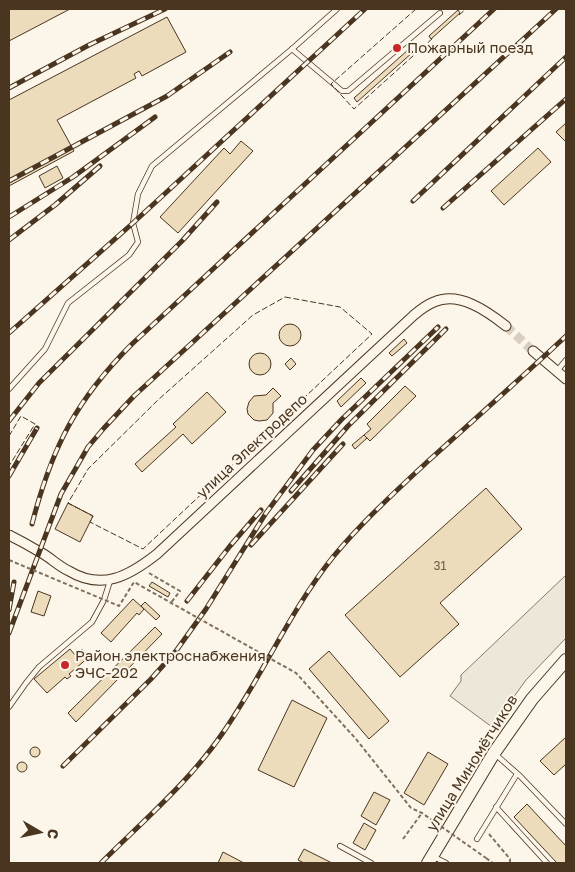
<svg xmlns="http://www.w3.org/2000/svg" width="575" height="872" font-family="'Golos Text',sans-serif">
<rect width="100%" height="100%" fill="#fbf6e9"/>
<polygon fill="#ede7d9" stroke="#887966" points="566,575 566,638 526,680 492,727 450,696 461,681 461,675"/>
<g fill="#ecdcbc" stroke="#4a3520">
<polygon points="9,9 70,9 9,41"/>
<polygon points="458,10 460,13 431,39 429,36"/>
<polygon points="167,17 186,52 142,76 139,71 134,74 136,78 57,120 74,151 9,186 9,100"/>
<polygon points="409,49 413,52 357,102 354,98"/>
<polygon points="566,123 566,142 556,132"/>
<polygon points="241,141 253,151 178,233 160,217 224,148 230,154"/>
<polygon points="538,148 551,162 504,205 491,191"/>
<polygon points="57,166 63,178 45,188 39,176"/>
<circle cx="290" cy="335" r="11"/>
<polygon points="404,339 407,343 392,356 389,353"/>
<circle cx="260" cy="364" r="11"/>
<polygon points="291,358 296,364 290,370 285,364"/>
<polygon points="361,378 366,383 341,407 337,401"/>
<polygon points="405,386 416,396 370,441 364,435 371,429 367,424"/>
<polygon points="273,388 281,396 273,403 273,413 267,420 259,421 254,420 248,414 247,409 249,402 254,396 266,395"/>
<polygon points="207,392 226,412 192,444 183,434 142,472 135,464 176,427 173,424"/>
<polygon points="364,435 367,438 355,449 352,445"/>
<polygon points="486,488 522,529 440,603 459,624 400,677 345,615"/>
<polygon points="68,503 93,516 80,542 55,529"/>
<polygon points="152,582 170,593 168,597 149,586"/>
<polygon points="38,591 51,596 44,616 31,612"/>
<polygon points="133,599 144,609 139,615 137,613 111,642 101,633"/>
<polygon points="145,602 160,616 156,620 141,606"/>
<polygon points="155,627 162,634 76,722 68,713"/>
<polygon points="70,649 75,655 82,649 89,657 69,674 71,676 67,679 65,677 47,693 34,679"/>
<polygon points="329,651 389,721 369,739 309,669"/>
<polygon points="292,700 327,718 294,787 258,770"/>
<polygon points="566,737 566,764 554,775 540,761"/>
<circle cx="35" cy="752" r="5"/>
<polygon points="428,752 448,764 424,805 404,793"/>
<circle cx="22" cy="767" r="5"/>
<polygon points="374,792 390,800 376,825 361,816"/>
<polygon points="527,804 566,846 566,863 557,863 514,817"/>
<polygon points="364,823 376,830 365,850 353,843"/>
<polygon points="304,849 332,863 304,863 298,860"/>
<polygon points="223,852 244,863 218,863"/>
</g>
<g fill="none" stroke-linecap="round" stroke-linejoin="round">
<polyline stroke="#d8cfc1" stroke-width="9" stroke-dasharray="9 4.5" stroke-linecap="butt" points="506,326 533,351"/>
<defs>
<g id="lane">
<polyline points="292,49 342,91 348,91 440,13"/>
<polyline points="557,371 566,360"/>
<polyline points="9,389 45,349 68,303 129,255 138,242 133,223 138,194 152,166 292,49 337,9"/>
<polyline points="9,707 26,683 39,667 92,622 104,600 110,581"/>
<polyline points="494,753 520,776 566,824"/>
<polyline points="496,807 547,863"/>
<polyline points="477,839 517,774"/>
<polyline points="340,846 371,863"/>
<polyline points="434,857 446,863"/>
</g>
<g id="street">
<polyline points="533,351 566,379"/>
<path d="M9,535C19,540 30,546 40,552C50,557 58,566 69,571C102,591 129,576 157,554L414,315C420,310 426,305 434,302C459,291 487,311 506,326"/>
</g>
<polyline id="secondary" points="428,863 494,753 532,699 566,660"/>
</defs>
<use href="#lane" stroke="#4a3520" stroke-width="6"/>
<use href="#street" stroke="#4a3520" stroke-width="11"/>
<use href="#secondary" stroke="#4a3520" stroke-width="14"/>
<g stroke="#7f6f5c" stroke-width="2" stroke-dasharray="4 2.5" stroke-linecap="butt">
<polyline points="149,573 180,591 170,604"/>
<polyline points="489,834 510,859 510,863"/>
<polyline points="403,839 422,813"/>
<polyline points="486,858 493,863"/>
</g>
<use href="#lane" stroke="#fbf6e9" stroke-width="4.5"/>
<use href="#street" stroke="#fbf6e9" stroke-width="9"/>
<use href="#secondary" stroke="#fbf6e9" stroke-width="12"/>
<defs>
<g id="rail">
<polyline points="9,88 89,45 165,9"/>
<polyline points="9,181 167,96 230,52"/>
<polyline points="413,201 566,57"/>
<polyline points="443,208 566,99"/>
<polyline points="9,217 73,177 155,117"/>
<polyline points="9,240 55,205 100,166"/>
<polyline points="9,333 133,223 365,9"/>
<polyline points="9,421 39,383 182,241 217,202"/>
<polyline points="9,476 37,428"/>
<polyline points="291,491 348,426 446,329"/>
<path d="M32,524C52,447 76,400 132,344L494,9"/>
<polyline points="251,545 343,444"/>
<polyline points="187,601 230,546 261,510"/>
<polyline points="9,610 14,582"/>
<polyline points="9,633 61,494 88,447 104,428 134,396 556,9"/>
<polyline points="63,766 151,679 176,651 206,609 266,513 313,450 342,419 438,327"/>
<path d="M101,863C142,822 189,782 222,734C262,677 289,612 333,557C361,523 394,493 426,463C473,421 520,379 566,336"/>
</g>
</defs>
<use href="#rail" stroke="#4a3520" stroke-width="5"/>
<use href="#rail" stroke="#fbf6e9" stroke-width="3" stroke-dasharray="9" stroke-linecap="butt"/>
<polyline stroke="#7f6f5c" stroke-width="2" stroke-dasharray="4 2.5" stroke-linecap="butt" points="9,560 119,606 134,582 296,673 356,739 411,808 422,813 486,858"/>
<g stroke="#4a3520" stroke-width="1" stroke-dasharray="6 2.5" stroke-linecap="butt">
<polyline points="416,9 331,84 354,109 433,38"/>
<polyline points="459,15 466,9"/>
<polygon points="285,297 340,307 372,334 143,549 90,522 93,516 68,503 88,469 158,400 253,315"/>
<polyline points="9,436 21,416 35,424 9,466"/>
</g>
</g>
<g fill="#c62828" stroke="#fbf6e9" stroke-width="2">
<circle cx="397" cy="48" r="5"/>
<circle cx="65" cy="665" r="5"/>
</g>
<g text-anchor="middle" stroke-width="4" stroke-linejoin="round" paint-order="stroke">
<g font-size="12" fill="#725f47">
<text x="440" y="570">31</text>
</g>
<g font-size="15" fill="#4a3520" stroke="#fbf6e9" text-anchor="start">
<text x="407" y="53">Пожарный поезд</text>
<text x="75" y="661">Район электроснабжения<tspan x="75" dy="17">ЭЧС-202</tspan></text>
</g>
<g font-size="15" fill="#4a3520" stroke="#fbf6e9">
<text transform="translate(252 446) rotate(-43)" y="5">улица Электродепо</text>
<text transform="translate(472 763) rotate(-58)" y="5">улица Миномётчиков</text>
</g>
</g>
<rect width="575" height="872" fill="none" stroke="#4a3520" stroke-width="20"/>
<g transform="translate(40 832) rotate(99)" stroke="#fbf6e9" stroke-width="4" paint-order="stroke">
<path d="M0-4L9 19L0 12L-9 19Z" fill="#4a3520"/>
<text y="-8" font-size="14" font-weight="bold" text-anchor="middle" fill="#4a3520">С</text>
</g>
</svg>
